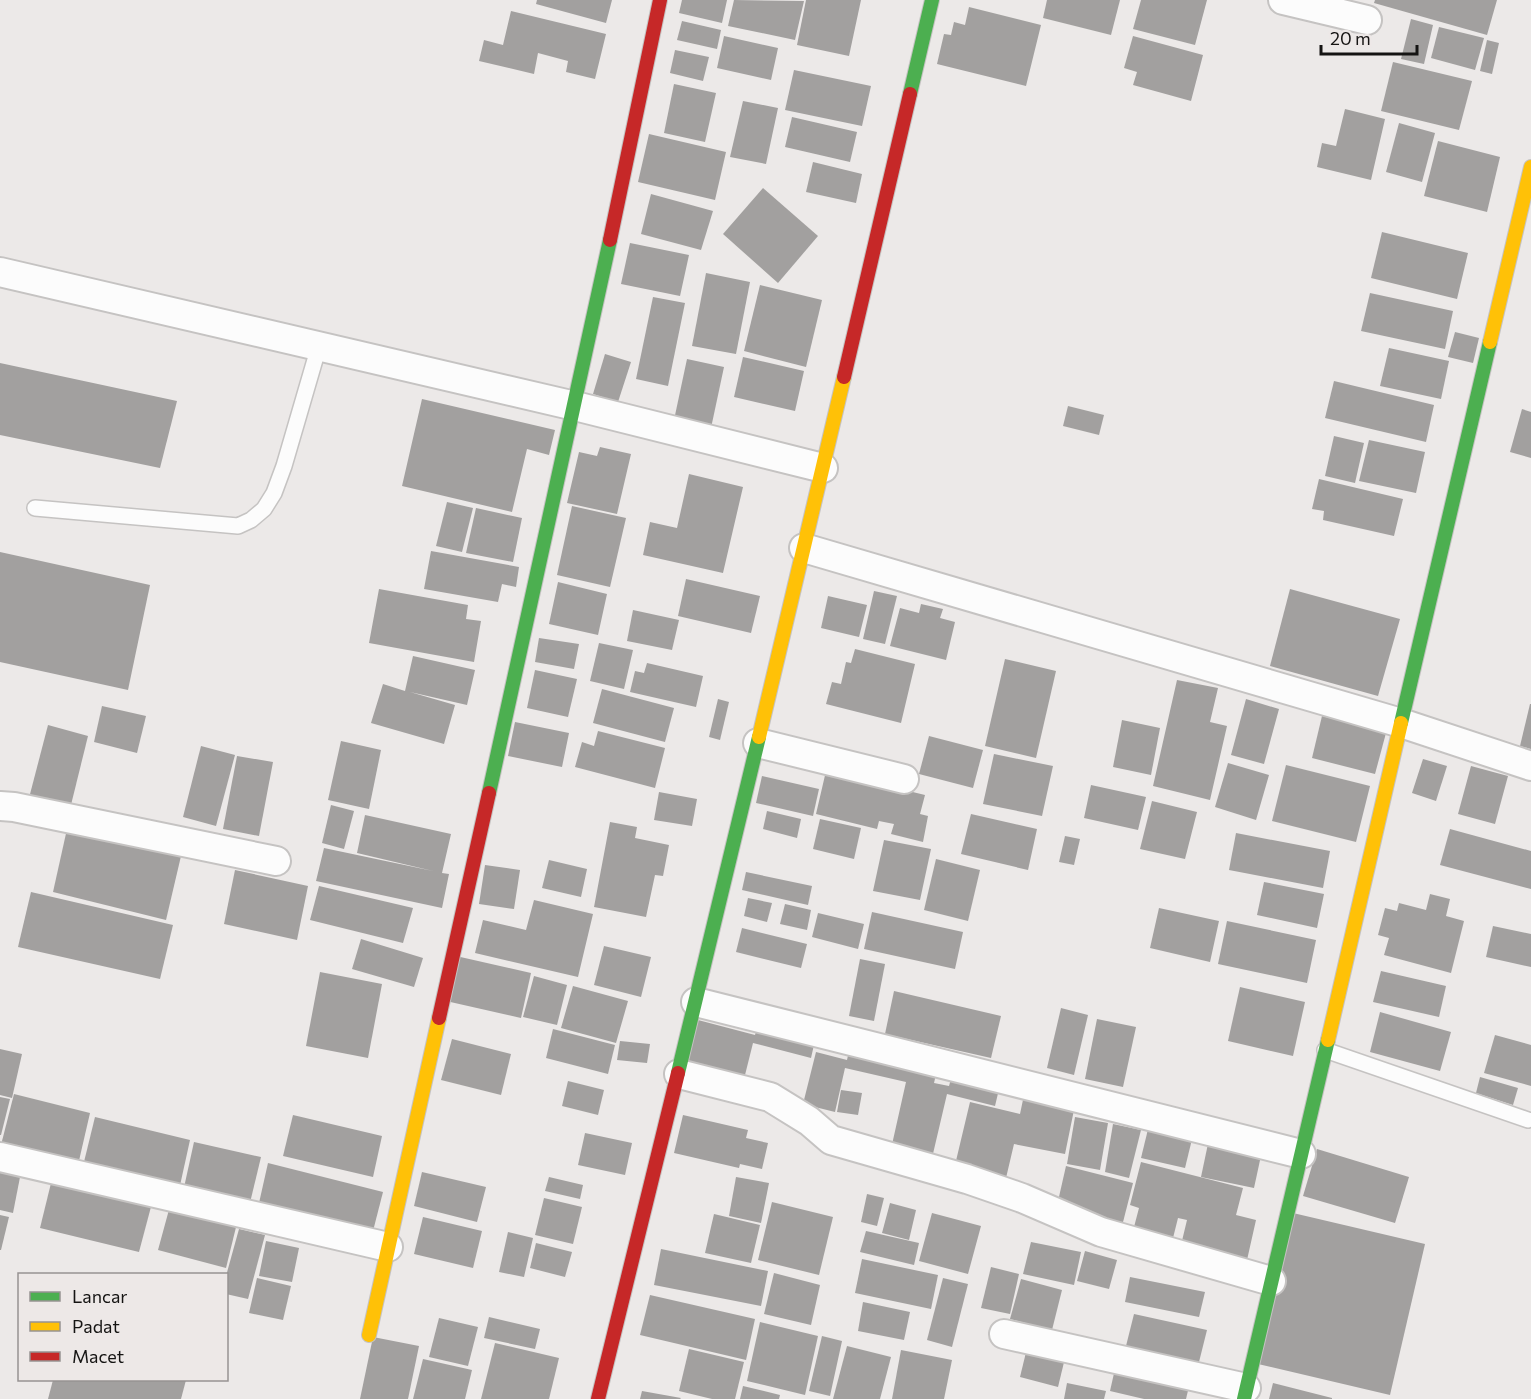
<svg xmlns="http://www.w3.org/2000/svg" width="1531" height="1399" font-family="Commissioner,sans-serif">
<rect width="100%" height="100%" fill="#ece9e8"/>
<g fill="#a2a09f">
<polygon points="537,0 612,0 606,23 536,4"/>
<polygon points="682,0 727,0 722,23 679,13"/>
<polygon points="734,0 804,1 795,40 728,26"/>
<polygon points="806,0 861,0 849,56 797,45"/>
<polygon points="1047,0 1120,0 1111,35 1043,18"/>
<polygon points="1141,0 1207,0 1195,45 1133,29"/>
<polygon points="1375,0 1497,0 1487,35 1374,3"/>
<polygon points="969,7 1041,25 1026,86 937,64 944,34 951,35 954,22 965,25"/>
<polygon points="511,11 606,34 595,79 566,72 568,61 538,53 534,74 479,61 484,40 503,45"/>
<polygon points="1411,19 1433,25 1424,64 1401,59"/>
<polygon points="682,21 721,30 717,49 677,40"/>
<polygon points="1439,27 1484,38 1475,70 1431,58"/>
<polygon points="724,36 778,48 771,80 717,68"/>
<polygon points="1133,36 1203,55 1191,101 1133,85 1137,72 1124,68"/>
<polygon points="1487,40 1499,43 1492,74 1480,71"/>
<polygon points="675,50 709,57 703,81 670,73"/>
<polygon points="1393,62 1472,81 1459,130 1381,111"/>
<polygon points="794,70 871,86 862,126 785,110"/>
<polygon points="674,84 716,93 705,142 664,133"/>
<polygon points="743,101 778,108 766,164 730,157"/>
<polygon points="1345,109 1385,119 1371,180 1317,167 1322,143 1336,146"/>
<polygon points="792,117 857,132 850,162 785,147"/>
<polygon points="1399,123 1435,133 1422,182 1386,172"/>
<polygon points="649,134 726,152 715,200 638,182"/>
<polygon points="1438,141 1500,157 1487,212 1424,196"/>
<polygon points="813,162 862,174 856,203 806,192"/>
<polygon points="763,188 818,236 778,283 723,234"/>
<polygon points="651,194 713,211 701,250 641,234"/>
<polygon points="1382,232 1468,253 1457,299 1371,278"/>
<polygon points="630,243 689,255 680,296 621,284"/>
<polygon points="706,273 750,282 736,354 692,346"/>
<polygon points="760,285 822,300 806,367 744,351"/>
<polygon points="1370,293 1453,311 1445,349 1361,331"/>
<polygon points="653,297 685,303 668,386 636,379"/>
<polygon points="1455,332 1479,338 1473,363 1448,357"/>
<polygon points="1389,348 1449,361 1441,399 1380,386"/>
<polygon points="605,354 631,362 618,402 593,394"/>
<polygon points="743,357 804,371 795,411 734,397"/>
<polygon points="687,359 724,367 711,428 674,420"/>
<polygon points="0,363 177,401 160,468 0,435"/>
<polygon points="1334,381 1434,405 1426,442 1325,418"/>
<polygon points="422,399 555,430 549,455 527,449 512,512 402,486"/>
<polygon points="1068,406 1104,415 1099,435 1063,426"/>
<polygon points="1522,409 1531,412 1531,458 1510,452"/>
<polygon points="1334,436 1364,443 1355,483 1325,476"/>
<polygon points="1369,440 1425,452 1416,493 1359,481"/>
<polygon points="600,447 631,454 617,514 567,503 579,452 597,456"/>
<polygon points="689,474 743,487 723,573 643,555 650,522 677,528"/>
<polygon points="1319,479 1403,499 1394,536 1323,520 1324,511 1312,509"/>
<polygon points="447,502 473,508 462,552 436,546"/>
<polygon points="572,506 626,518 610,587 557,575"/>
<polygon points="476,508 522,518 513,562 466,553"/>
<polygon points="431,551 519,567 516,587 502,584 498,602 424,589"/>
<polygon points="0,552 150,585 128,690 0,662"/>
<polygon points="686,579 760,596 751,633 678,616"/>
<polygon points="558,582 607,594 598,635 549,624"/>
<polygon points="379,589 468,605 466,619 481,621 474,662 369,643"/>
<polygon points="1290,589 1400,619 1378,696 1270,666"/>
<polygon points="874,591 897,596 885,644 863,639"/>
<polygon points="828,596 867,605 859,637 821,628"/>
<polygon points="921,604 943,609 940,618 955,622 946,660 890,646 900,608 919,613"/>
<polygon points="633,610 679,620 672,650 627,641"/>
<polygon points="539,638 579,644 574,669 535,662"/>
<polygon points="599,643 633,650 624,689 590,681"/>
<polygon points="855,649 915,664 901,723 826,704 832,682 841,684 846,662 851,663"/>
<polygon points="413,656 475,670 467,705 410,692 455,705 444,744 371,723 383,684 405,691"/>
<polygon points="1005,659 1056,671 1036,758 985,746"/>
<polygon points="647,663 703,676 696,707 630,692 635,671 644,673"/>
<polygon points="535,670 577,679 568,717 527,708"/>
<polygon points="1177,680 1218,688 1210,722 1227,726 1210,800 1153,786"/>
<polygon points="602,689 674,708 665,742 593,723"/>
<polygon points="718,699 729,702 720,740 709,737"/>
<polygon points="1246,699 1279,709 1264,764 1231,755"/>
<polygon points="1530,704 1531,704 1531,749 1520,746"/>
<polygon points="102,706 146,716 137,753 94,742"/>
<polygon points="1322,716 1386,733 1375,774 1312,758"/>
<polygon points="1122,720 1160,728 1151,775 1113,767"/>
<polygon points="515,722 569,733 562,767 508,756"/>
<polygon points="48,725 88,736 70,809 29,798"/>
<polygon points="598,731 665,748 655,788 575,767 582,742 594,746"/>
<polygon points="929,736 983,750 973,788 919,774"/>
<polygon points="341,741 381,750 369,809 328,800"/>
<polygon points="201,746 235,755 216,826 183,817"/>
<polygon points="994,754 1053,766 1042,816 983,804"/>
<polygon points="237,756 273,762 259,836 223,829"/>
<polygon points="1423,759 1447,766 1436,801 1412,793"/>
<polygon points="1228,763 1269,775 1256,820 1215,807"/>
<polygon points="1286,765 1370,786 1356,842 1272,821"/>
<polygon points="1471,766 1508,776 1495,824 1458,814"/>
<polygon points="826,771 925,795 920,814 928,816 923,842 891,834 894,824 879,821 877,829 816,814"/>
<polygon points="762,776 819,789 813,816 756,803"/>
<polygon points="1091,785 1146,797 1138,830 1084,818"/>
<polygon points="659,792 697,799 692,826 654,820"/>
<polygon points="1152,801 1197,812 1185,859 1140,849"/>
<polygon points="331,805 354,811 344,849 322,843"/>
<polygon points="767,811 801,819 797,838 763,829"/>
<polygon points="971,814 1037,829 1028,870 961,854"/>
<polygon points="365,815 451,834 442,873 449,874 442,908 316,881 324,848 433,871 357,853"/>
<polygon points="820,819 861,828 854,859 813,849"/>
<polygon points="610,822 637,827 635,838 669,845 663,876 655,875 646,917 594,907"/>
<polygon points="67,829 181,856 166,920 53,892"/>
<polygon points="1450,829 1531,851 1531,889 1440,865"/>
<polygon points="1236,833 1330,851 1323,888 1229,870"/>
<polygon points="1065,836 1080,839 1074,865 1059,862"/>
<polygon points="884,840 931,849 920,900 873,891"/>
<polygon points="936,859 980,870 968,921 924,910"/>
<polygon points="549,860 587,869 581,897 542,888"/>
<polygon points="485,865 520,870 514,909 479,904"/>
<polygon points="235,870 308,886 297,940 224,924"/>
<polygon points="746,872 812,886 808,905 742,890"/>
<polygon points="1264,882 1324,894 1317,928 1257,915"/>
<polygon points="319,886 413,908 403,943 310,920"/>
<polygon points="31,892 173,925 160,979 18,947"/>
<polygon points="1430,894 1450,899 1446,916 1464,921 1451,973 1384,955 1389,938 1378,935 1385,908 1397,911 1399,903 1426,910"/>
<polygon points="748,898 772,903 767,922 744,916"/>
<polygon points="534,900 593,914 578,977 475,953 483,920 526,930"/>
<polygon points="785,904 811,910 807,930 780,924"/>
<polygon points="1159,908 1219,921 1210,962 1150,948"/>
<polygon points="872,912 963,932 955,969 864,949"/>
<polygon points="818,913 864,924 858,949 812,937"/>
<polygon points="1227,921 1316,940 1307,983 1218,964"/>
<polygon points="1493,926 1531,934 1531,967 1486,957"/>
<polygon points="742,928 807,944 801,968 736,952"/>
<polygon points="361,939 423,958 414,987 352,969"/>
<polygon points="604,946 651,957 641,997 594,985"/>
<polygon points="456,956 531,973 521,1018 446,1001"/>
<polygon points="860,959 885,964 874,1021 849,1016"/>
<polygon points="1381,971 1446,986 1439,1017 1373,1002"/>
<polygon points="320,972 382,984 368,1058 306,1046"/>
<polygon points="534,976 567,985 557,1025 523,1017"/>
<polygon points="573,986 628,1001 616,1043 561,1028"/>
<polygon points="1240,987 1305,1002 1293,1056 1228,1041"/>
<polygon points="894,991 1001,1016 991,1058 885,1034"/>
<polygon points="1061,1008 1088,1015 1074,1075 1047,1068"/>
<polygon points="1380,1012 1451,1032 1440,1071 1370,1052"/>
<polygon points="1097,1019 1136,1027 1123,1087 1085,1079"/>
<polygon points="698,1020 755,1035 759,1021 816,1036 811,1058 753,1043 743,1083 685,1067"/>
<polygon points="553,1029 615,1045 608,1074 546,1058"/>
<polygon points="1495,1035 1531,1045 1531,1086 1484,1073"/>
<polygon points="452,1039 511,1054 501,1095 441,1080"/>
<polygon points="620,1041 650,1044 647,1063 617,1060"/>
<polygon points="850,1046 938,1066 934,1083 949,1086 953,1072 1000,1085 995,1106 947,1094 932,1158 891,1149 906,1082 845,1068 835,1112 803,1104 816,1052 847,1060"/>
<polygon points="0,1049 22,1054 12,1098 0,1095"/>
<polygon points="1480,1077 1518,1088 1513,1105 1476,1093"/>
<polygon points="568,1081 604,1090 598,1115 562,1106"/>
<polygon points="841,1090 862,1093 858,1115 837,1112"/>
<polygon points="14,1094 90,1113 78,1165 1,1145"/>
<polygon points="1024,1095 1075,1105 1065,1154 1014,1144 1006,1178 955,1165 970,1102 1020,1114"/>
<polygon points="0,1097 10,1099 1,1135 0,1135"/>
<polygon points="293,1115 382,1136 373,1177 283,1156"/>
<polygon points="683,1115 748,1130 746,1138 768,1143 762,1169 740,1164 739,1168 674,1153"/>
<polygon points="95,1117 190,1140 179,1190 83,1166"/>
<polygon points="1075,1117 1108,1123 1100,1170 1067,1164"/>
<polygon points="1150,1121 1194,1131 1185,1168 1141,1158"/>
<polygon points="1113,1124 1141,1130 1129,1178 1105,1172"/>
<polygon points="585,1133 632,1143 625,1175 578,1165"/>
<polygon points="1209,1139 1262,1151 1254,1188 1201,1177"/>
<polygon points="194,1142 261,1157 249,1207 183,1192"/>
<polygon points="1317,1149 1409,1177 1395,1223 1303,1196"/>
<polygon points="1141,1162 1243,1188 1236,1215 1256,1220 1247,1260 1181,1245 1187,1220 1178,1218 1173,1238 1134,1227 1139,1208 1130,1205"/>
<polygon points="268,1163 383,1192 373,1231 259,1203"/>
<polygon points="1066,1166 1133,1183 1122,1226 1056,1210"/>
<polygon points="0,1168 21,1172 13,1213 0,1210"/>
<polygon points="422,1172 486,1187 477,1222 414,1206"/>
<polygon points="549,1177 583,1185 580,1199 545,1191"/>
<polygon points="736,1177 769,1183 761,1223 729,1216"/>
<polygon points="52,1179 152,1203 139,1252 40,1228"/>
<polygon points="867,1194 884,1198 877,1226 861,1222"/>
<polygon points="544,1198 582,1207 573,1244 535,1235"/>
<polygon points="772,1202 833,1217 819,1275 758,1260"/>
<polygon points="890,1203 916,1210 909,1240 882,1233"/>
<polygon points="170,1206 237,1223 226,1268 158,1250"/>
<polygon points="932,1213 981,1226 968,1274 919,1261"/>
<polygon points="1293,1213 1425,1244 1390,1395 1258,1364"/>
<polygon points="714,1214 760,1225 751,1263 705,1253"/>
<polygon points="0,1215 9,1217 1,1250 0,1250"/>
<polygon points="423,1217 482,1231 473,1268 414,1254"/>
<polygon points="239,1229 265,1235 248,1299 226,1294 226,1276"/>
<polygon points="866,1231 919,1243 914,1265 860,1252"/>
<polygon points="508,1232 533,1238 524,1277 499,1272"/>
<polygon points="266,1241 299,1248 292,1282 259,1276"/>
<polygon points="1031,1242 1081,1252 1074,1285 1023,1274"/>
<polygon points="536,1243 572,1252 565,1277 530,1268"/>
<polygon points="661,1249 768,1271 761,1306 654,1285"/>
<polygon points="1085,1251 1117,1260 1109,1289 1077,1281"/>
<polygon points="862,1259 938,1275 931,1309 855,1293"/>
<polygon points="991,1267 1019,1274 1010,1314 981,1308"/>
<polygon points="774,1273 820,1285 811,1325 764,1314"/>
<polygon points="1130,1277 1205,1292 1199,1317 1125,1302"/>
<polygon points="257,1278 291,1286 283,1320 249,1313"/>
<polygon points="943,1278 968,1284 952,1347 927,1340"/>
<polygon points="1021,1279 1062,1290 1052,1330 1010,1319"/>
<polygon points="650,1295 755,1319 746,1360 640,1335"/>
<polygon points="863,1302 910,1312 904,1340 858,1331"/>
<polygon points="1134,1314 1207,1330 1198,1366 1125,1350"/>
<polygon points="489,1317 540,1329 535,1349 484,1338"/>
<polygon points="439,1318 478,1327 468,1366 429,1357"/>
<polygon points="760,1322 818,1336 805,1395 747,1381"/>
<polygon points="822,1336 842,1341 830,1396 809,1391"/>
<polygon points="373,1337 419,1346 408,1399 360,1399"/>
<polygon points="495,1343 559,1358 549,1399 481,1399"/>
<polygon points="1028,1344 1066,1354 1058,1387 1020,1377"/>
<polygon points="847,1346 891,1357 880,1399 833,1399"/>
<polygon points="689,1349 744,1362 735,1399 712,1399 679,1391"/>
<polygon points="901,1350 952,1360 944,1399 892,1399"/>
<polygon points="423,1359 472,1370 465,1399 413,1399"/>
<polygon points="1117,1360 1191,1378 1186,1399 1144,1399 1110,1391"/>
<polygon points="53,1380 186,1380 181,1399 48,1399"/>
<polygon points="1067,1383 1106,1391 1104,1399 1064,1399"/>
<polygon points="1273,1383 1332,1398 1332,1399 1269,1399"/>
<polygon points="743,1386 780,1395 779,1399 740,1399"/>
<polygon points="642,1391 681,1398 680,1399 640,1399"/>
</g>
<g fill="none" stroke-linecap="round" stroke-linejoin="round">
<defs>
<g id="lane">
<polyline points="35,508 238,526 251,520 264,509 274,493 284,466 319,346"/>
<polyline points="1325,1050 1528,1120"/>
</g>
<g id="street">
<polyline points="1283,0 1367,20"/>
<polyline points="0,272 575,406 823,468"/>
<polyline points="804,548 1401,723 1531,766"/>
<polyline points="758,743 904,779"/>
<polyline points="0,806 14,807 276,861"/>
<polyline points="696,1002 1301,1154"/>
<polyline points="679,1074 770,1097 809,1121 831,1140 967,1179 1022,1198 1101,1232 1271,1281"/>
<polyline points="0,1157 388,1247"/>
<polyline points="1004,1334 1246,1388"/>
</g>
<g id="fast">
<polyline points="910,94 932,0"/>
<polyline points="1401,723 1490,342"/>
<polyline points="489,793 610,240"/>
<polyline points="678,1073 759,737"/>
<polyline points="1244,1399 1328,1040"/>
</g>
<g id="slow">
<polyline points="1490,342 1531,167"/>
<polyline points="759,737 844,377"/>
<polyline points="1328,1040 1401,723"/>
<polyline points="369,1335 439,1018"/>
</g>
<g id="jam">
<polyline points="610,240 660,0"/>
<polyline points="844,377 910,94"/>
<polyline points="439,1018 489,793"/>
<polyline points="598,1399 678,1073"/>
</g>
</defs>
<use href="#lane" stroke="#c5c3c2" stroke-width="18"/>
<use href="#street" stroke="#c5c3c2" stroke-width="32"/>
<use href="#fast" stroke="#c5c3c2" stroke-width="16"/>
<use href="#slow" stroke="#c5c3c2" stroke-width="16"/>
<use href="#jam" stroke="#c5c3c2" stroke-width="16"/>
<use href="#lane" stroke="#fcfcfc" stroke-width="15"/>
<use href="#street" stroke="#fcfcfc" stroke-width="28"/>
<use href="#fast" stroke="#4caf50" stroke-width="14"/>
<use href="#slow" stroke="#ffc107" stroke-width="14"/>
<use href="#jam" stroke="#c62828" stroke-width="14"/>
</g>
<rect x="18" y="1273" width="210" height="108" fill="#ede8e7" stroke="#979392" stroke-width="1.5"/>
<rect x="30" y="1292" width="30" height="9" fill="#4caf50" stroke="#979392" stroke-width="1.5"/>
<text x="72" y="1303" font-size="18" fill="#151413">Lancar</text>
<rect x="30" y="1322" width="30" height="9" fill="#ffc107" stroke="#979392" stroke-width="1.5"/>
<text x="72" y="1333" font-size="18" fill="#151413">Padat</text>
<rect x="30" y="1352" width="30" height="9" fill="#c62828" stroke="#979392" stroke-width="1.5"/>
<text x="72" y="1363" font-size="18" fill="#151413">Macet</text>
<path d="M1321 45v9h96v-9" fill="none" stroke="#151413" stroke-width="3"/>
<text x="1330" y="45" font-size="18" fill="#151413" stroke="#ede8e7" stroke-width="4.5" paint-order="stroke">20 m</text>
</svg>
